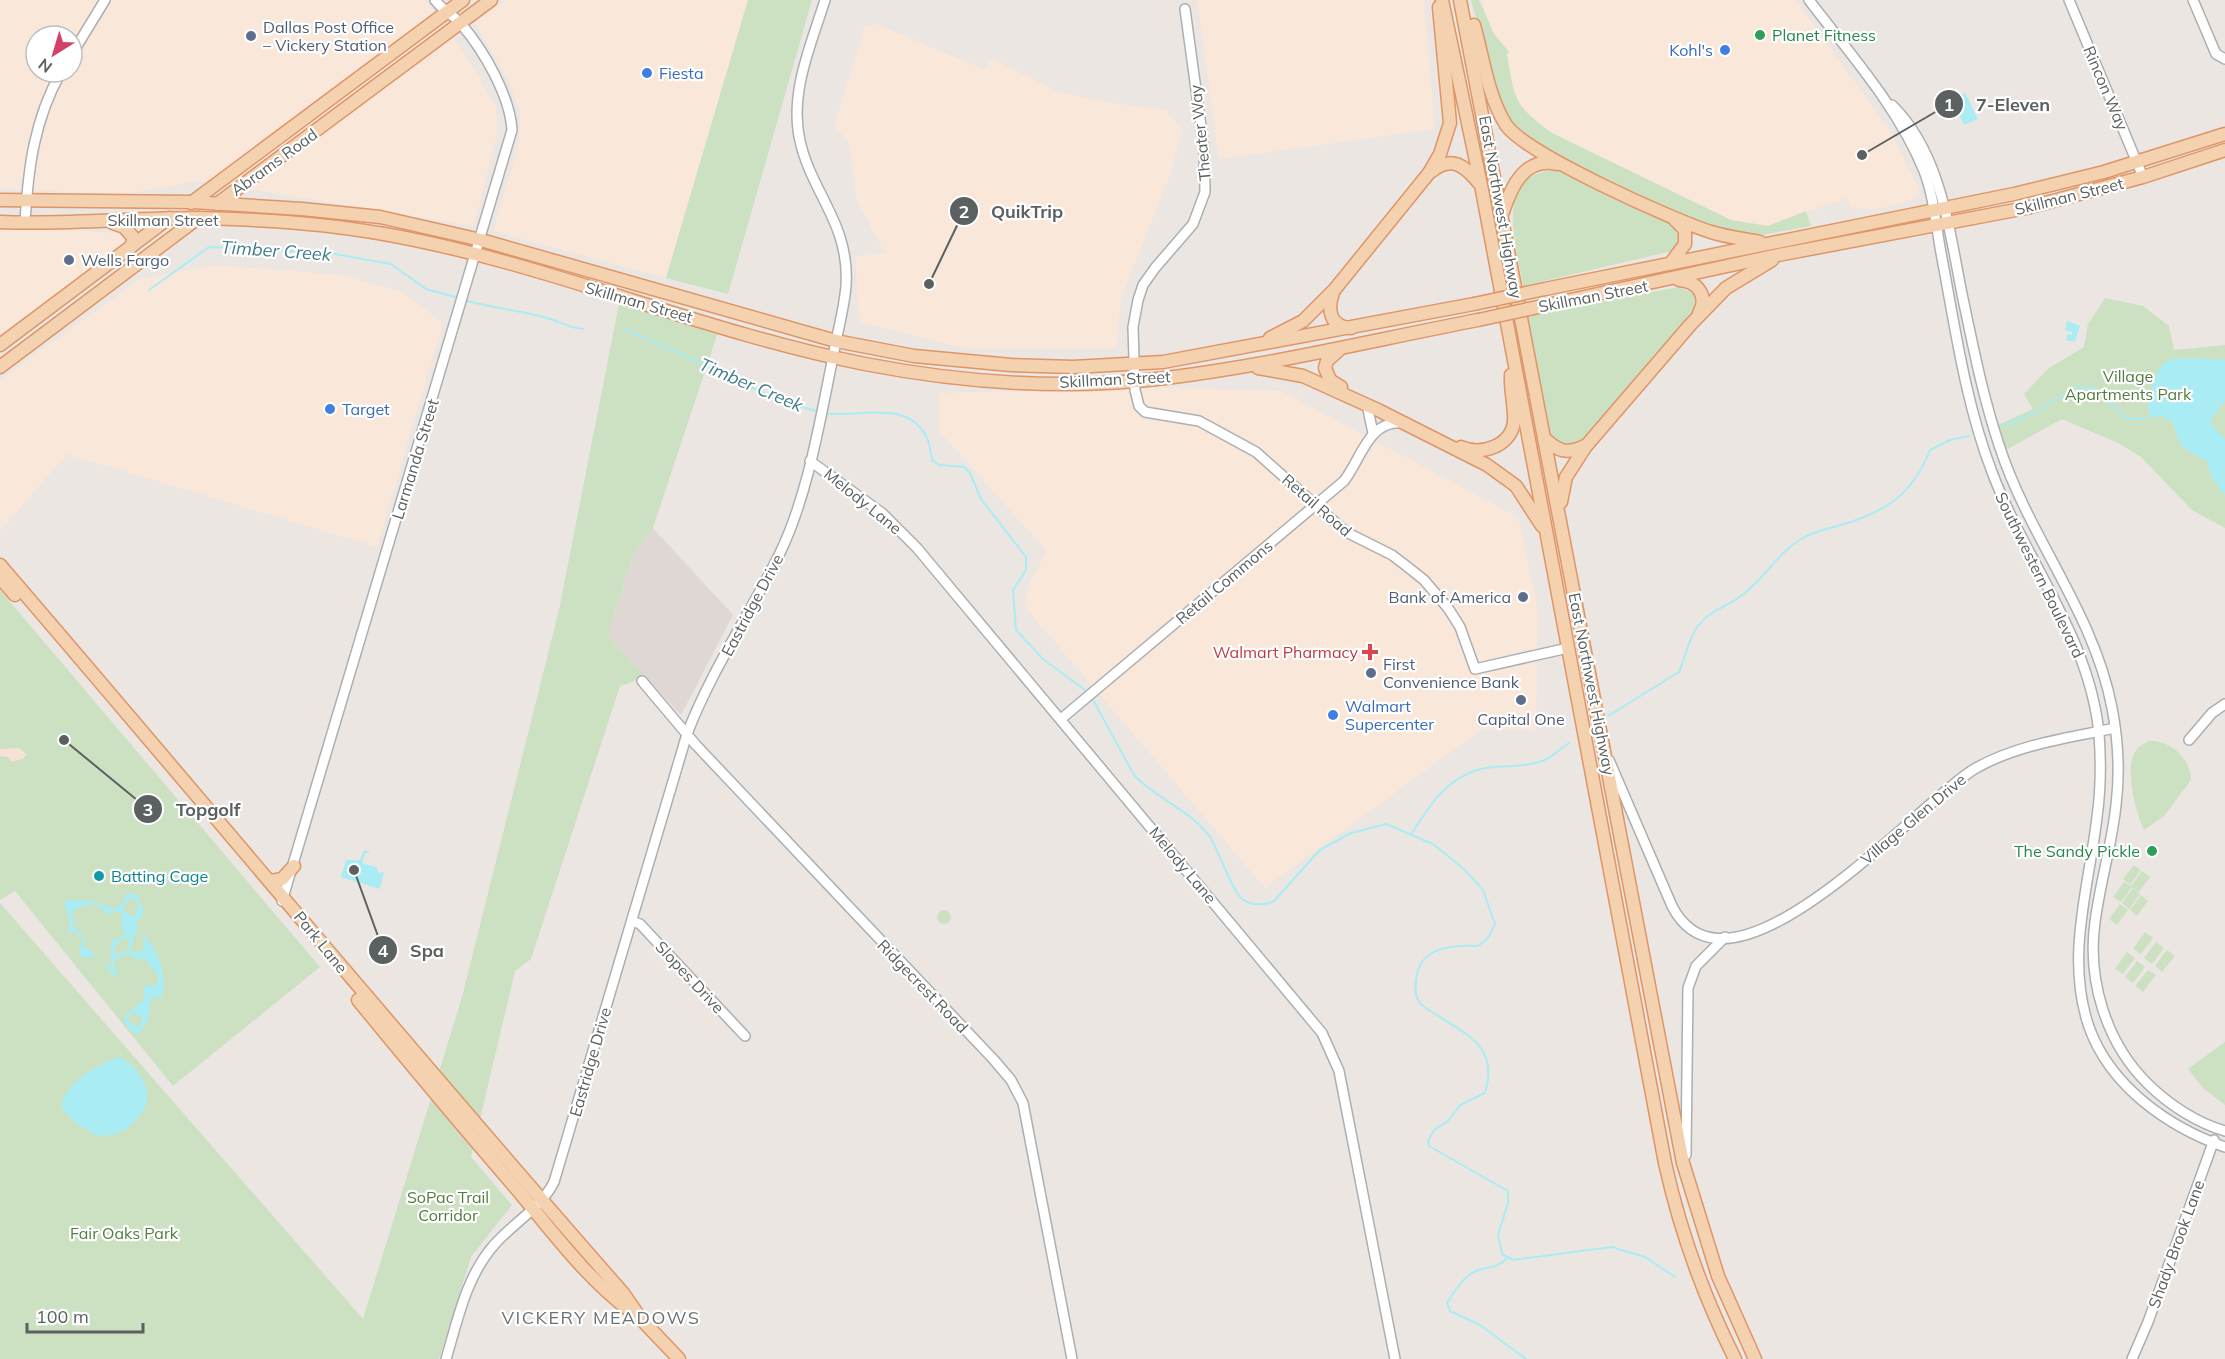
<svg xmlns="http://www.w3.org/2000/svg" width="2225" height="1359" font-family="Mulish,sans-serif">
<rect width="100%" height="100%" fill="#ebe6e2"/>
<g fill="#f9e7da" fill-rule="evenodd">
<path d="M0,0H425L455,39L496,106L498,131L474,226L199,181L126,194L0,189ZM36,36H72V72H36Z"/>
<polygon points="506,0 748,0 666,278 493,231 518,148 520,112 510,84 475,23"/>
<polygon points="1197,0 1424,0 1435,129 1219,159"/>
<polygon points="1482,0 1795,0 1889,129 1919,190 1916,196 1911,200 1874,210 1851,207 1846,198 1768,226 1731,220 1552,133 1529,117 1511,95"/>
<polygon points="877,24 985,70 990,58 1057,91 1105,102 1165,110 1183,129 1170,175 1121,298 1117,344 1112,349 966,349 860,322 855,257 885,253 857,201 849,142 834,126 865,27"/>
<polygon points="0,227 119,233 126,246 0,337"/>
<polygon points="216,265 342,275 402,292 443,323 377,547 67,454 0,531 0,380 140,279"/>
<polygon points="1162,388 1281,391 1518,517 1538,611 1536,731 1482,729 1265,888 1024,606 1029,584 1047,551 939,431 939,393"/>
</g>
<polygon fill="#ded7d4" points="653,528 733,615 681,715 608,636 633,555"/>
<g fill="#cce0c2">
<polygon points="748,0 812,0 728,294 666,278"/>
<path d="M1471,0H1479L1494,34L1509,52L1507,54C1514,98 1514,106 1552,133L1731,220L1768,226L1806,211L1811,226L1762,235L1729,233L1695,225L1544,151L1516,131L1501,107Z"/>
<path d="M1555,170L1587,181L1670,223L1680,234L1679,244L1672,251L1523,286C1517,245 1491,175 1555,170Z"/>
<polygon points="1679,287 1694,294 1697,304 1693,314 1581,444 1566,450 1550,436 1528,316"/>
<polygon points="2105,298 2143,306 2169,326 2174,350 2225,345 2225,528 2192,510 2141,457 2118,443 2062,419 2004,451 1996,426 2033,409 2024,394 2049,368 2084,347 2088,324"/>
<polygon points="619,304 718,332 653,528 633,555 608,636 646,677 620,686 531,959 515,971 471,1157 512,1205 471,1257 439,1359 0,1359 0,903 363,1319 462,997 559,610"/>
<polygon points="0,590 320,967 173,1086 15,891 0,900"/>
<path d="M2149,741C2170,740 2191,758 2191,780L2164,816L2144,830C2136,814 2125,770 2134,754C2137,747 2143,744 2149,741Z"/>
<polygon points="2134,865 2141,870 2130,885 2123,879"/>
<polygon points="2142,871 2150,877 2139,892 2132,887 2121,902 2113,897 2124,882 2131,886"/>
<polygon points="2133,888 2140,894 2129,909 2122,903"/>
<polygon points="2141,895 2148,901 2137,916 2130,910"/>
<polygon points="2120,904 2128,910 2117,925 2109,919"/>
<circle cx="944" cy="917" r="7"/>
<polygon points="2145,932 2153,938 2141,954 2133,949"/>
<polygon points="2156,942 2164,948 2152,964 2144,958"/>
<polygon points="2167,950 2175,956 2162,972 2155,966"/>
<polygon points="2127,952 2135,958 2123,974 2115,969"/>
<polygon points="2137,961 2145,967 2133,983 2125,977"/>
<polygon points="2148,970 2156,975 2143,992 2135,986"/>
<polygon points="2225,1042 2225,1105 2203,1088 2188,1069"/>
</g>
<polygon fill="#f5e2d4" points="19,748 26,754 24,758 12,762 8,757 0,756 0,749"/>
<g fill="#aaecf3" fill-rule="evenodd">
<polygon points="1965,93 1978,119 1964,125 1952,100"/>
<polygon points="2067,321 2080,326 2075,342 2066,340 2067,334 2072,335 2072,332 2065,330"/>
<path d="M2198,358L2225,360V400L2210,422L2225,439V496L2210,474L2207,461L2182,447L2171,420L2161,416L2153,418L2148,409C2150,395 2154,366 2169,360C2177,357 2189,359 2198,358Z"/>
<polygon points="364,850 370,852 365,854 362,863 376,867 379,873 384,872 380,889 341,877 346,860 360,860"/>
<path d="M133,893L136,894L144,912L135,925L138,924C139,933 131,940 131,949L136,953L143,951L145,941L141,932C157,946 170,978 161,999L156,996L149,1002C152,1014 146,1028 136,1035L125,1024L124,1017L145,998L143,985L156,986L159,976L145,959L132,958L129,953L115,960L113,965L119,974L116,976L108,971L110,970L103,963L111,966V941L125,935L121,925L122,913L114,911L107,915C97,899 83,905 71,912L75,921L72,926L85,937L83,945L97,956L82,958L79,949L83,937L72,931L67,936L70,923L64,903L67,900L91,901L114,909L121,905L126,894ZM129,898L134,899L138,905L136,915H129L123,908ZM131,935L128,941L129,950L113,956L117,943ZM136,1013L142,1018L140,1028L128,1021L129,1015Z"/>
<path d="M117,1057C130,1061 134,1067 141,1077C155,1097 144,1116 126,1129C119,1134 107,1135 99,1137L75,1123L61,1108C66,1081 94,1068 117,1057Z"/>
</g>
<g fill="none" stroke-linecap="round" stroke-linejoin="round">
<g stroke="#aaecf3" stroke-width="2">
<polyline points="149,290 209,247 329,253 391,264 426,289 459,298"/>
<path d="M464,300C491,308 520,310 547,318C561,322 568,328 583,329"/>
<path d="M623,329C689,354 750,393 819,412"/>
<path d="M824,413C857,419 907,397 927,438C931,445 929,453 933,461L939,465L964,467L970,473L981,499L1026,557V570L1013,590L1016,630L1043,659L1089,693"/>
<polyline points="2004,426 2036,412 2075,387 2094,388 2127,419 2144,419 2151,415"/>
<path d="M1092,698L1134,775C1156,799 1191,810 1210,837C1219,851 1232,891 1242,899C1251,906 1263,905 1273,902L1320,850L1351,833L1386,824L1433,844L1464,869L1483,890L1495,924L1488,938L1478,946C1451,945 1418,947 1416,981C1415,988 1415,997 1420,1003C1423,1007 1431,1011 1435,1014C1468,1035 1499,1047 1485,1093L1460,1105L1448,1121L1434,1130L1428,1141L1429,1146L1508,1191V1203L1498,1235L1502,1254L1513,1260L1612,1247L1645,1257L1675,1277"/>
<path d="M1608,716L1679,672C1686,656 1687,641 1698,626C1709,611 1724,608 1738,598C1763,582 1776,554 1801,539C1814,531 1830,528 1844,524C1888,511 1913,493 1930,450L1950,440L1969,436"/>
<path d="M1412,833C1430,804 1450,774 1486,768C1504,765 1524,768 1542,761C1551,758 1560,749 1569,743"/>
<path d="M1507,1258C1498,1269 1488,1266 1476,1271C1464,1276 1454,1292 1447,1303L1450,1311L1480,1325L1526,1359"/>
</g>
<defs>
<g id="minor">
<path d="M1809,0C1850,54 1898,107 1924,171C1934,197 1936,226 1941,253C1955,326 1965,402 1992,472C2025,560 2090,638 2099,734C2101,761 2101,789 2097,817C2089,887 2065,957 2089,1027C2110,1086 2168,1127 2225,1147"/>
<polyline points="2069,0 2143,177"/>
<polyline points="2193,0 2216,54 2225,59"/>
<polyline points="1185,9 1204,148 1205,192 1193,224 1155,268 1143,285 1138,300 1133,327 1135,390 1139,406 1145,412 1199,421 1256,452 1346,532 1392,555 1409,568 1424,580 1448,608 1460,627 1475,669 1568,648"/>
<polyline points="72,54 105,0"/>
<path d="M1892,105C1941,153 1949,229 1962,294C1973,346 1983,398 2000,448C2030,539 2094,613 2112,708C2118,739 2120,773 2116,805C2112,844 2100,883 2095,922C2087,980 2106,1043 2148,1084C2168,1104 2197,1123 2225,1131"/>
<path d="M25,223C28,169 34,120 61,72"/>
<polyline points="1367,405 1373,433"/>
<polyline points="810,461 882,513 917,548 1322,1033 1339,1071 1395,1359"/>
<polyline points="642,681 696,745 994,1060 1011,1080 1023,1103 1072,1359"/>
<path d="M1061,719L1344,481C1362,458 1368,420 1403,423"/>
<polyline points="2189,740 2212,713 2225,704"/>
<path d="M1609,760L1672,906C1730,1020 1919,801 1976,768C2019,744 2068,738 2115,728"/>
<path d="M282,901L512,130C510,96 484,51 462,25C454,15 445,13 435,0"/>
<polyline points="632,921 640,924 745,1036"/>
<polyline points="1686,1155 1688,988 1696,966 1725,937"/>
<path d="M446,1359C458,1319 466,1277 494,1245C513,1223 541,1208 554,1182L687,734C711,671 750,614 780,553C808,495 820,420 833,357C837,333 844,310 846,286C850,224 812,194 800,141C789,93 811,45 825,0"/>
<polyline points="2132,1359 2148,1322 2214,1140"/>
</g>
<g id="major">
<path d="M1442,0L1481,185L1665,1163C1680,1231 1704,1297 1735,1359"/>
<polyline points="1460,0 1683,1163 1718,1276 1755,1359"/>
<path d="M1474,25C1483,57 1488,97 1506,125C1526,154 1673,220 1711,232C1727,237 1744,239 1760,242"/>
<path d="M1432,171C1452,155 1465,166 1479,183"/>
<polyline points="0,200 192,202 302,209 380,217 481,240 836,341 914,356 1011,365 1073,367 1163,362 1474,304"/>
<polyline points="191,203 463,0"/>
<polyline points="217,204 491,0"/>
<path d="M1503,212C1511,187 1525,156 1557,164"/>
<path d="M0,222C66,225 131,218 196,218C259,219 323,223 384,234C548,263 702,332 865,364C963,383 1067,390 1166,378C1271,365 1374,340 1478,320"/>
<polyline points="113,223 124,227 134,238 131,247"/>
<polyline points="1670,264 1685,244 1685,230 1675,220"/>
<path d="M1679,280C1697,281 1709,296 1699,313"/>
<polyline points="1545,289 2014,194 2104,172 2225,134"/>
<path d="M1333,293C1327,310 1330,327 1351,328"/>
<polyline points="1547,305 1778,255 2026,208 2143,177 2225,150"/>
<polyline points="1270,338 1303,321 1335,289 1429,173 1440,154 1450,123 1439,7"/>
<polyline points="0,345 169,218"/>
<polyline points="1340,349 1327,361 1325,368 1330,380 1341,387"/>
<polyline points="0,367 198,218"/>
<polyline points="1258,368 1303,376 1378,410 1487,465 1516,486 1542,526"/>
<path d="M1544,438C1558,451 1566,455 1585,446"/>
<path d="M1461,447C1481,456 1511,446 1514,422C1515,407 1510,390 1511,375"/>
<polyline points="1561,502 1566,477 1586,446 1691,324 1726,288 1772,260"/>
<path d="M0,565C208,807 412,1053 623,1293L641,1319L679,1359"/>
<polyline points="0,578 15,595"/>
<polyline points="271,881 282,879 294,866"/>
<path d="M358,1000C411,1065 465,1129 520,1193C555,1235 589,1281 633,1313"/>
</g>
</defs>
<use href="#minor" stroke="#acafb1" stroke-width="12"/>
<use href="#major" stroke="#de9568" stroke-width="15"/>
<use href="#minor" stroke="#fff" stroke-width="9"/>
<use href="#major" stroke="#f4d1af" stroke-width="12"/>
<defs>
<g id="major-bridge">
<polyline points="1474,304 1545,289"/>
<polyline points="1478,320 1547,305"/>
</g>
</defs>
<use href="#major-bridge" stroke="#de9568" stroke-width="15" stroke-linecap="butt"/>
<use href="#major-bridge" stroke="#f4d1af" stroke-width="12"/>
</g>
<g fill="#2e9e5b" stroke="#fff" stroke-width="2">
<circle cx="1760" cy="35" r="6"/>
<circle cx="2152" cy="851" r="6"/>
</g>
<g fill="#5c6f8a" stroke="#fff" stroke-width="2">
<circle cx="251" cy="36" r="6"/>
<circle cx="69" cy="260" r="6"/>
<circle cx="1523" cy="597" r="6"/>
<circle cx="1371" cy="673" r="6"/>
<circle cx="1521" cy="700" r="6"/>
</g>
<g fill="#3f7fe0" stroke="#fff" stroke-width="2">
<circle cx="1725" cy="50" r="6"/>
<circle cx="647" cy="73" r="6"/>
<circle cx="330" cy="409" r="6"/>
<circle cx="1333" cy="715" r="6"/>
</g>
<path fill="#e0444e" stroke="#fff" stroke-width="2" d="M1367 643h6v6h6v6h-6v6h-6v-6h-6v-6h6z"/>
<circle fill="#0f9aa8" stroke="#fff" stroke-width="2" cx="99" cy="876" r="6"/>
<g text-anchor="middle" stroke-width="4.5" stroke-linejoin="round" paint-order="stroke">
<g font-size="16" fill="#4e5e75" stroke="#fff" text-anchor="start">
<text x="263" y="33">Dallas Post Office<tspan x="263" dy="18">– Vickery Station</tspan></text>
<text x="81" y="266">Wells Fargo</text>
<text x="1511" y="603" text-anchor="end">Bank of America</text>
<text x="1383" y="670">First<tspan x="1383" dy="18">Convenience Bank</tspan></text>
<text x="1521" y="725" text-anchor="middle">Capital One</text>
</g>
<g font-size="16" fill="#27864d" stroke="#fff" text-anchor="start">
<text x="1772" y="41">Planet Fitness</text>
<text x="2140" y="857" text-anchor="end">The Sandy Pickle</text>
</g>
<g font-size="16" fill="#366cbe" stroke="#fff" text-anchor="start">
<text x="1713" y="56" text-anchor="end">Kohl's</text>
<text x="659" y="79">Fiesta</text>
<text x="342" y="415">Target</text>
<text x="1345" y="712">Walmart<tspan x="1345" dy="18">Supercenter</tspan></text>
</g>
<g font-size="16" fill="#5b6061" stroke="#fff">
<text transform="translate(2106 88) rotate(67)" y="6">Rincon Way</text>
<text transform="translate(1200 133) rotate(-96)" y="6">Theater Way</text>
<text transform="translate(274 162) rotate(-36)" y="6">Abrams Road</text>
<text transform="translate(2069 196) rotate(-14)" y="6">Skillman Street</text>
<text transform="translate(1501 207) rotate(80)" y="6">East Northwest Highway</text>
<text x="163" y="226">Skillman Street</text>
<text transform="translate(1593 296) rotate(-11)" y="6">Skillman Street</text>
<text transform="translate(639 302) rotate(16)" y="6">Skillman Street</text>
<text transform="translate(1115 379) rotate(-3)" y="6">Skillman Street</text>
<text transform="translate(415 459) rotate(-73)" y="6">Larmanda Street</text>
<text transform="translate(863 501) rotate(39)" y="6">Melody Lane</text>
<text transform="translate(1317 505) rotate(41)" y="6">Retail Road</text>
<text transform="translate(2040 575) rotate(64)" y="6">Southwestern Boulevard</text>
<text transform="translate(1224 582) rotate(-40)" y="6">Retail Commons</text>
<text transform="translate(752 605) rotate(-62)" y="6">Eastridge Drive</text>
<text transform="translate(1592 684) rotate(79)" y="6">East Northwest Highway</text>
<text transform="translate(1913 819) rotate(-40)" y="6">Village Glen Drive</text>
<text transform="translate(1183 865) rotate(50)" y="6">Melody Lane</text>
<text transform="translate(321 942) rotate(51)" y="6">Park Lane</text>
<text transform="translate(690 977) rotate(47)" y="6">Slopes Drive</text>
<text transform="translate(923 986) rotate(46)" y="6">Ridgecrest Road</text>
<text transform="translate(590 1062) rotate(-74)" y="6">Eastridge Drive</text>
<text transform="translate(2176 1244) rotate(-70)" y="6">Shady Brook Lane</text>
</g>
<g font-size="16" fill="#517c3f" stroke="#fff">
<text x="2128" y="382">Village<tspan x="2128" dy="18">Apartments Park</tspan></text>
<text x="448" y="1203">SoPac Trail<tspan x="448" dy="18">Corridor</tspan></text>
<text x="124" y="1239">Fair Oaks Park</text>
</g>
<g font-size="16" fill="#be3a42" stroke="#fff" text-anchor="end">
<text x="1358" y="658">Walmart Pharmacy</text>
</g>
<g font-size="16" fill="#0d838f" stroke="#fff" text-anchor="start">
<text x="111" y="882">Batting Cage</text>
</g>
<g font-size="18" font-style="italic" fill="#417e8a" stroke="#fff">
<text transform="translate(276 251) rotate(4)" y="6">Timber Creek</text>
<text transform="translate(751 385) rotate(23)" y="6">Timber Creek</text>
</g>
<g font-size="18" letter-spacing="1.5" fill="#6c7273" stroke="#fff">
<text x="601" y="1324">VICKERY MEADOWS</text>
</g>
</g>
<path fill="none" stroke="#5b6061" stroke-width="2" d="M1862 155L1949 104M929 284L964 211M64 740L148 809M354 870L383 950"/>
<g fill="#5b6061" stroke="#fff" stroke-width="2">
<circle cx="1862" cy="155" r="6"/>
<circle cx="929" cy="284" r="6"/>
<circle cx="64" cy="740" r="6"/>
<circle cx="354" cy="870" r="6"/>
<circle cx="1949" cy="104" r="15"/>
<circle cx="964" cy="211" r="15"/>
<circle cx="148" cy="809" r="15"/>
<circle cx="383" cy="950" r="15"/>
</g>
<g font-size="18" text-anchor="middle" font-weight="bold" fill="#fff">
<text x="1949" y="111">1</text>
<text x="964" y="218">2</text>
<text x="148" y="816">3</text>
<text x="383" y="957">4</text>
</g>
<g font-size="18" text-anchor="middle" font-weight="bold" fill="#5b6061" stroke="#fff" stroke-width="4.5" stroke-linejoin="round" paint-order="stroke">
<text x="2013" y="111">7-Eleven</text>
<text x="1027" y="218">QuikTrip</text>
<text x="208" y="816">Topgolf</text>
<text x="427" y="957">Spa</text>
</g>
<g transform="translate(54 54) rotate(217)"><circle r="28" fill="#ffffff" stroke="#bdbfc0" stroke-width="1.5"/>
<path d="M0-4.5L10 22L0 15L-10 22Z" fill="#d24268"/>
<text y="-9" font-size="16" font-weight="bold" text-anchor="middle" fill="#5b6061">N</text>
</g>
<path d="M27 1323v9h116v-9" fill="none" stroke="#5b6061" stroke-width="3"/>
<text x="36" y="1323" font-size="18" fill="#5b6061" stroke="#ffffff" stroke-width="4.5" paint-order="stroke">100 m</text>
</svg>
